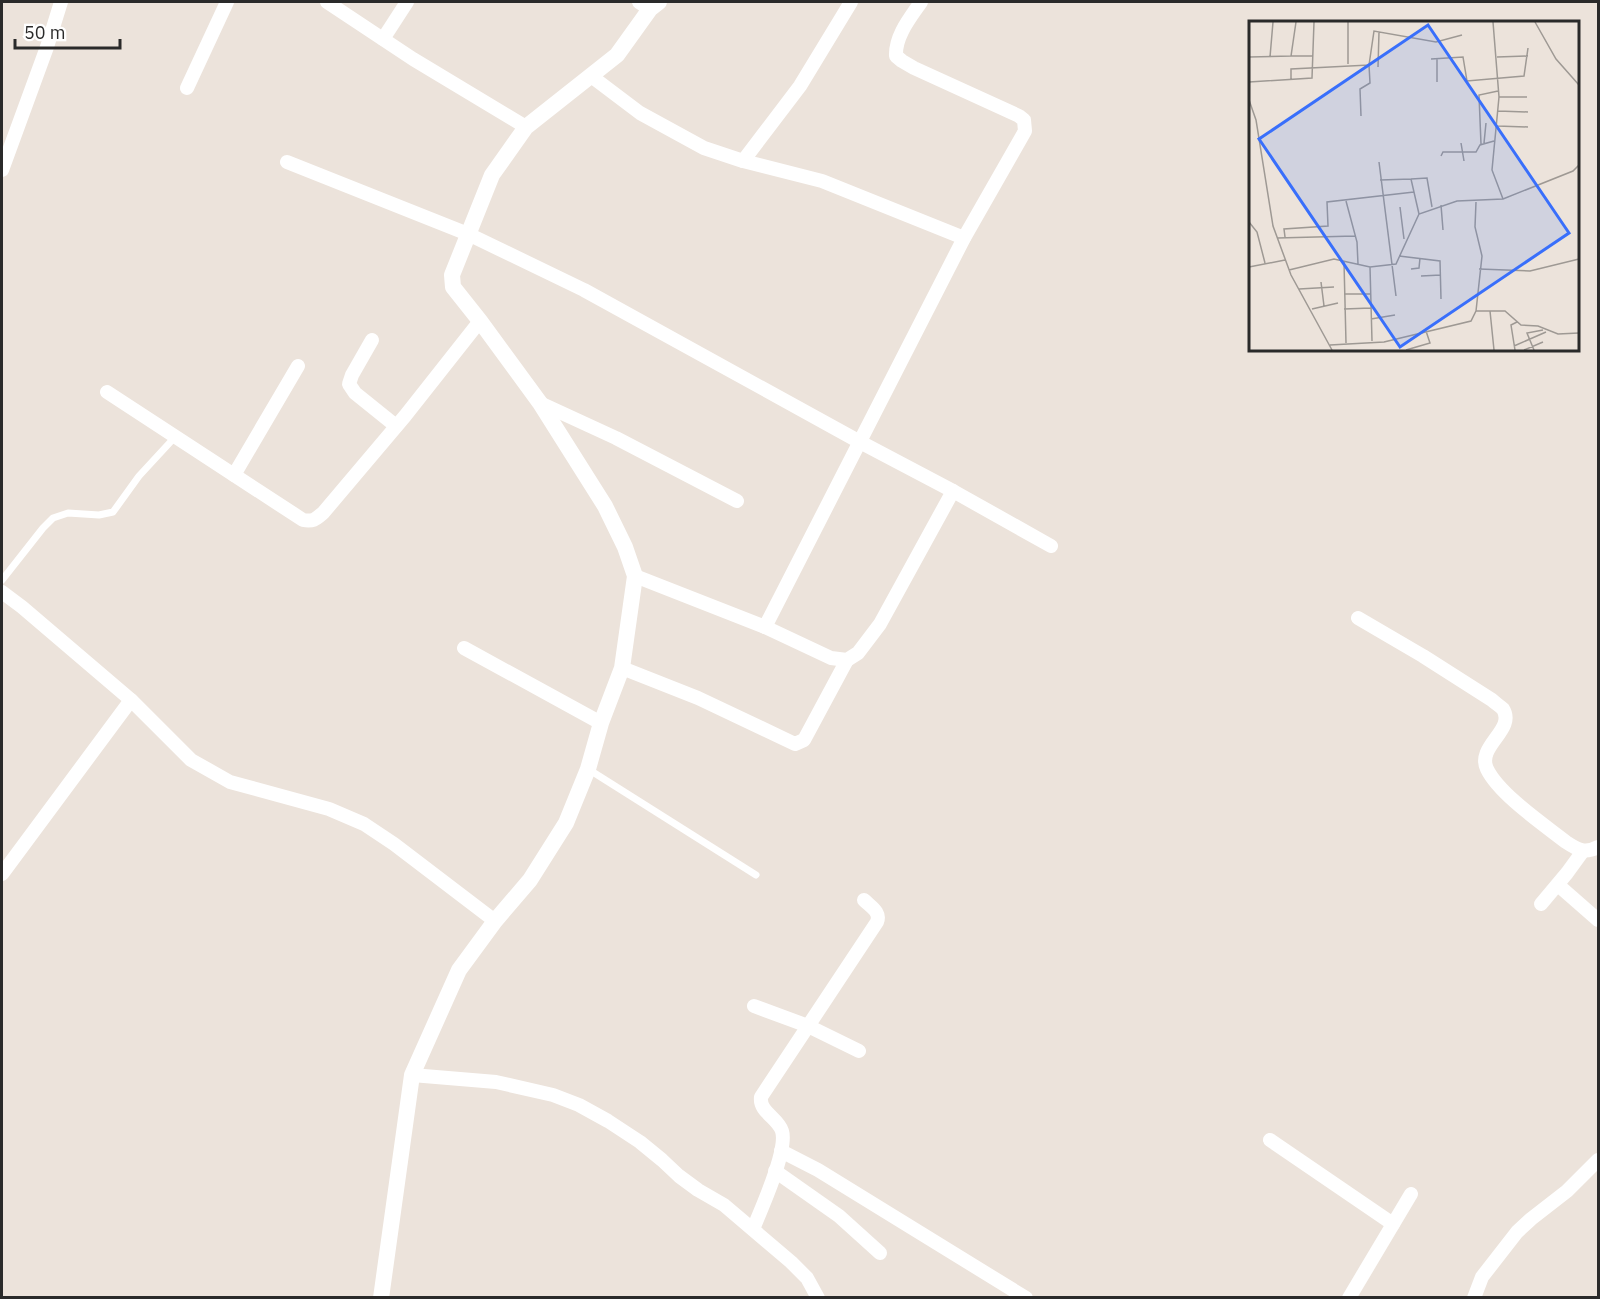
<svg xmlns="http://www.w3.org/2000/svg" width="1600" height="1299" font-family="'IBM Plex Sans',sans-serif">
<rect width="100%" height="100%" fill="#ece3db"/>
<g fill="none" stroke-linecap="round" stroke-linejoin="round">
<g stroke="#fff" stroke-width="7">
<polyline points="2,580 43,528 53,518 68,513 99,515 113,512 139,476 175,437"/>
<polyline points="588,769 756,875"/>
</g>
<g stroke="#fff" stroke-width="14">
<polyline points="327,2 413,59 526,127"/>
<polyline points="639,2 650,9"/>
<polyline points="383,39 407,2"/>
<polyline points="591,76 640,113 704,148 743,161 822,181 964,238"/>
<polyline points="187,88 227,2"/>
<polyline points="743,161 800,86 851,2"/>
<polyline points="287,162 468,234 584,290 860,442 953,491 1051,546"/>
<polyline points="2,170 47,47 61,2"/>
<polyline points="372,340 352,375 349,384 355,393 396,426"/>
<path d="M107,392L303,520C313,522 316,519 323,513L405,416L480,321"/>
<polyline points="540,403 616,438 737,501"/>
<polyline points="234,475 298,366"/>
<polyline points="635,576 765,627 831,658 847,660 858,653 880,624 953,491"/>
<polyline points="2,592 22,607 131,700 191,760 230,782 329,809 364,824 394,844 495,921"/>
<path d="M1358,618L1423,656L1492,700C1495,703 1500,706 1503,709C1516,730 1476,746 1487,769C1499,794 1543,824 1566,842C1578,850 1585,854 1598,847"/>
<path d="M765,627L964,238L1025,131L1024,120L1019,116L914,68L902,61L896,56C895,36 910,18 921,2"/>
<polyline points="464,648 601,723"/>
<polyline points="622,668 698,698 795,744 804,740 847,660"/>
<polyline points="2,874 131,700"/>
<polyline points="1558,885 1598,920"/>
<polyline points="1541,904 1567,873 1583,851"/>
<polyline points="754,1006 808,1026 859,1051"/>
<polyline points="412,1075 496,1082 553,1095 579,1105 608,1121 640,1142 662,1160 679,1176 698,1190 724,1205 791,1262 807,1278 818,1298"/>
<polyline points="1270,1140 1393,1224"/>
<polyline points="781,1151 818,1170 1026,1298"/>
<polyline points="775,1171 839,1216 880,1253"/>
<path d="M753,1229C761,1210 788,1150 782,1131C778,1118 759,1112 761,1097L877,922C881,912 871,907 864,900"/>
<polyline points="1349,1298 1411,1194"/>
<polyline points="1474,1298 1482,1277 1517,1232 1531,1219 1567,1191 1598,1160"/>
</g>
<polyline stroke="#fff" stroke-width="16" points="381,1298 412,1075 459,970 495,921 530,880 566,823 588,769 601,723 622,668 635,576 625,547 605,506 540,403 480,321 453,287 452,275 492,175 526,127 617,55 650,9 659,2"/>
</g>
<g transform="translate(1249 21)">
<rect width="330" height="330" fill="#ece3db"/>
<path fill="none" stroke="#9e9994" stroke-width="1.5" d="M99,1V43M244,1L250,76L243,149L254,178M286,1L307,38L330,64M42,35H64M0,36L42,35L47,1M21,36L24,1M248,36L279,35M182,38L214,36L218,60L275,55L279,27M120,44L125,10L187,21L213,14M129,46L130,11M42,59V48L120,44L121,62L111,68L112,95M0,61L63,57L65,1M188,61V38M250,76H278M0,79L7,99L24,205L42,254L83,329M249,90L279,91M248,105L279,106M212,122L215,140M235,122L237,102M232,123L230,74L249,70M192,135L194,131H227L231,124L245,120M130,141L147,275M162,158L178,157L183,186M131,159L162,158L170,193M97,180L108,221L109,243M227,181L226,206L233,235L227,290M192,184L194,209M151,186L155,218M0,201L8,211L16,242M36,216L35,208L79,205L78,181L165,171M28,217L106,215M150,235L191,240L192,278M95,241L97,322M0,246L36,239M121,246L123,320M162,248L170,247L171,237M230,248L281,250L330,238M40,249L85,238L121,246L147,243L170,193L208,180L254,178L324,150L330,144M172,255L192,254M72,261L75,285M50,268L85,266M95,273H122M63,288L89,282M95,288L122,287M241,290L245,329M122,298L146,294M81,324L135,321L222,300L227,290H256L272,304L289,305L309,313L330,312M265,325L297,311M157,329L181,322L177,310M266,329L262,304L268,301M275,329L294,321M285,329L278,312L294,309"/>
<path fill="#396ffb" fill-opacity="0.15" stroke="#396ffb" stroke-width="3" d="M179,4L320,212L151,326L10,118Z"/>
<rect width="330" height="330" fill="none" stroke="#2a2a2a" stroke-width="3"/>
</g>
<rect width="1600" height="1299" fill="none" stroke="#2a2a2a" stroke-width="6"/>
<path d="M15 39v9h105v-9" fill="none" stroke="#2a2a2a" stroke-width="3"/>
<text x="24" y="39" font-size="18" fill="#2a2a2a" stroke="#ffffff" stroke-width="4.5" paint-order="stroke">50 m</text>
</svg>
